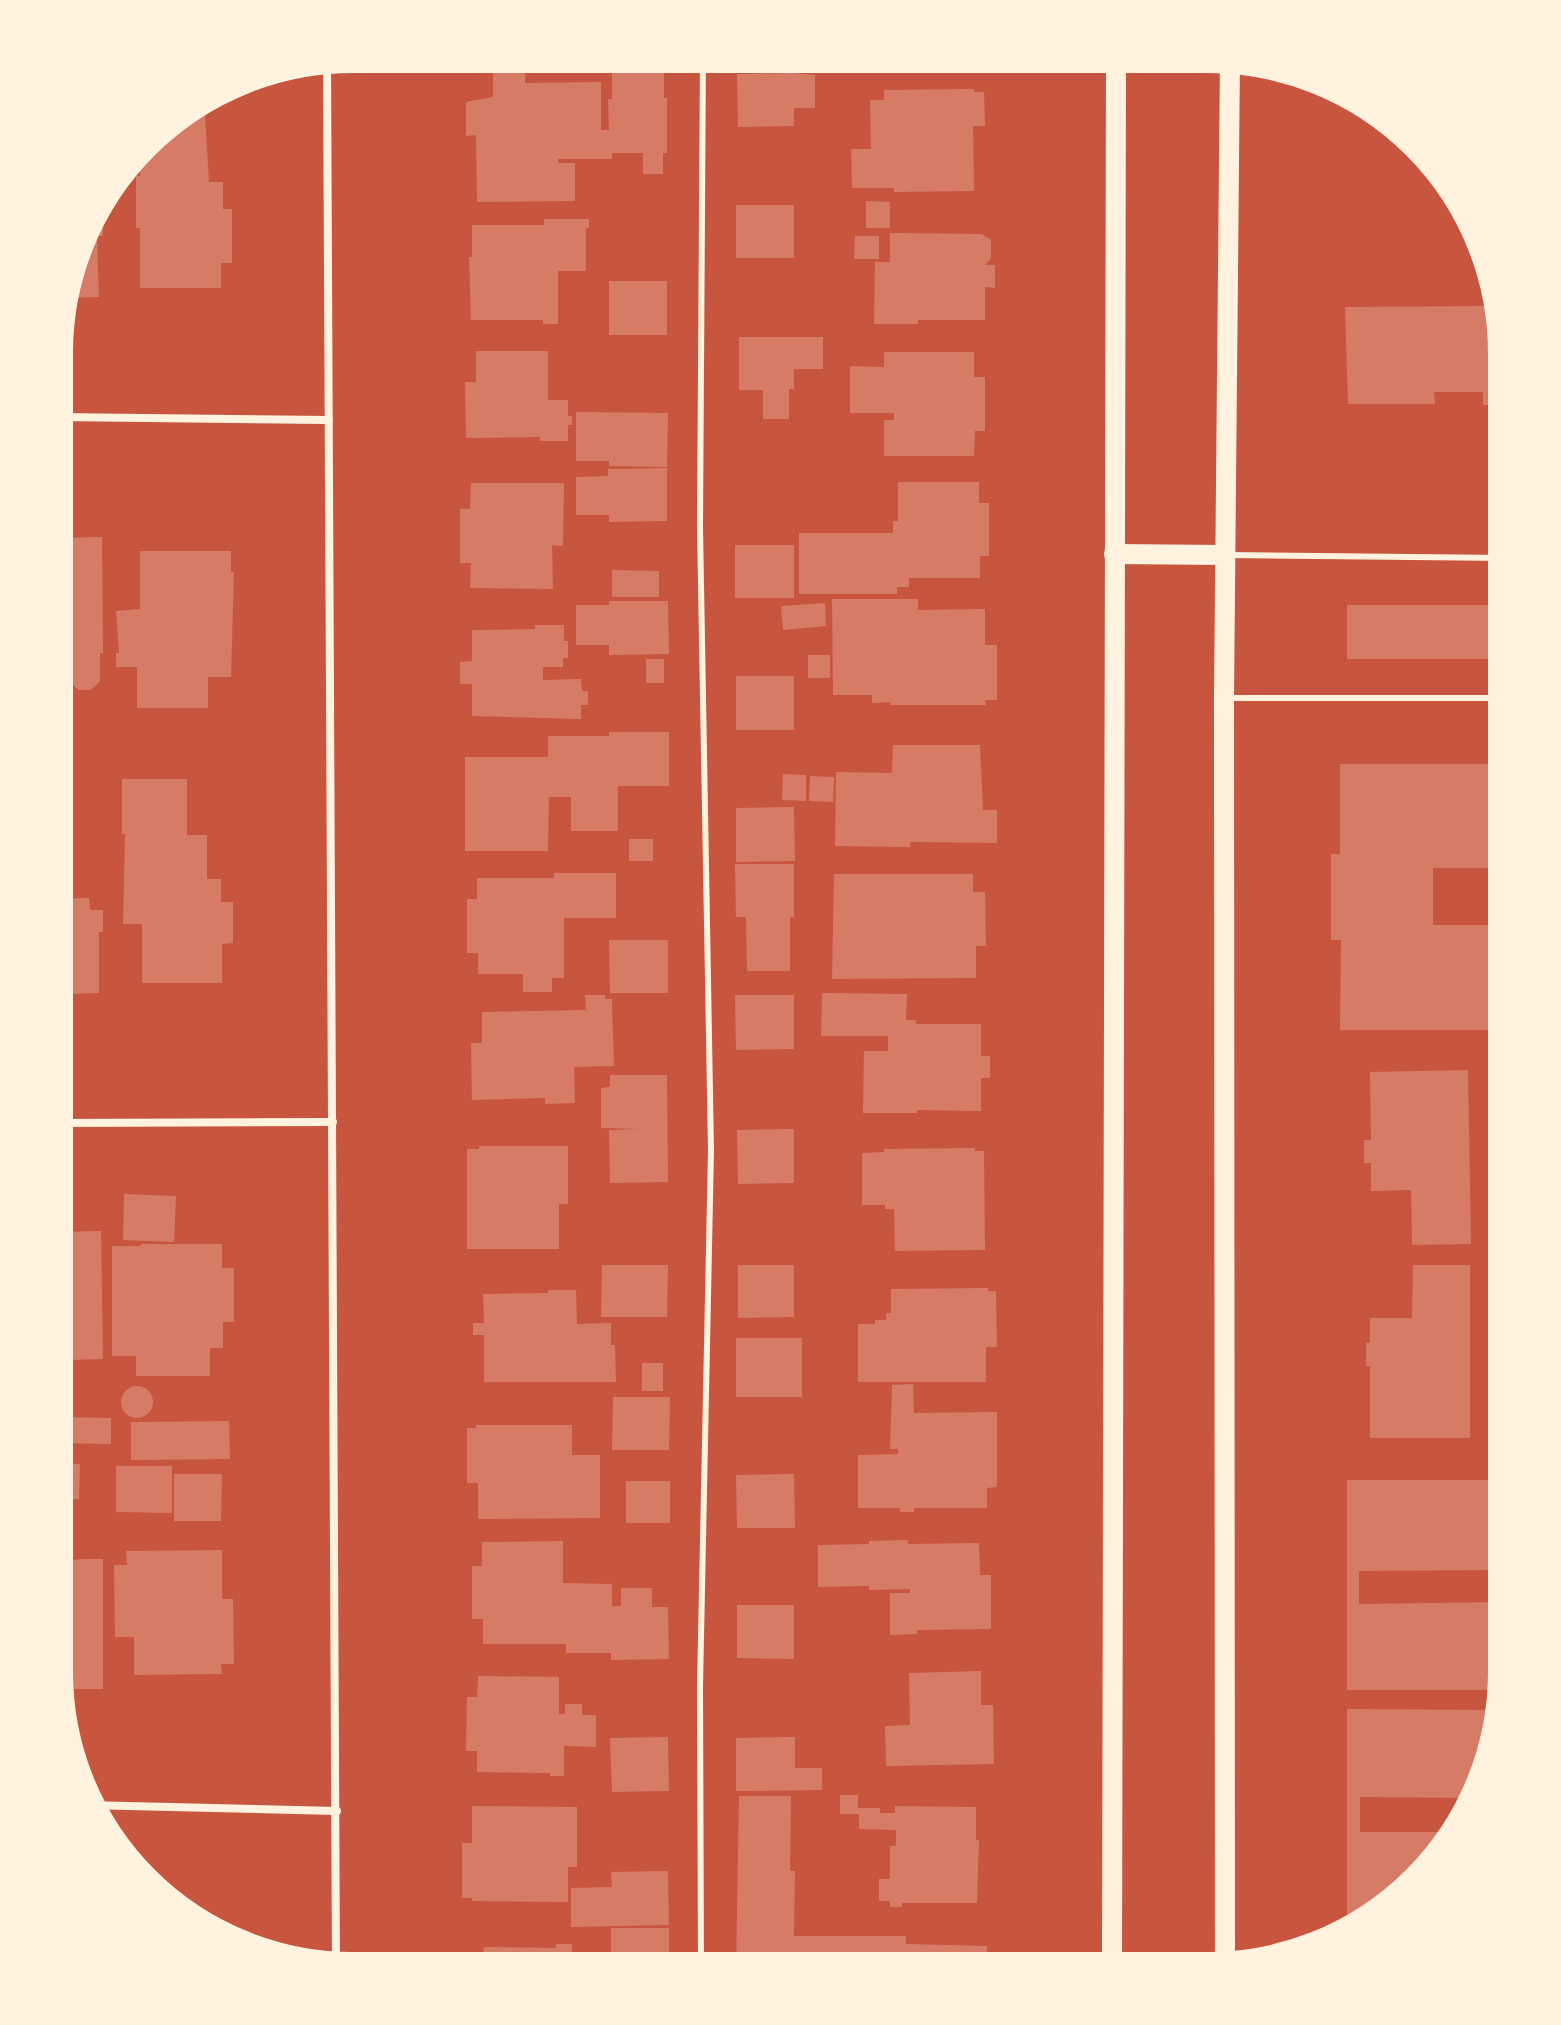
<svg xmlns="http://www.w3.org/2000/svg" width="1561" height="2025" font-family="'Source Sans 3',sans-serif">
<rect width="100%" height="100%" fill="#c8553d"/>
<g fill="#d67c66">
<polygon points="737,55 790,55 790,58 737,59"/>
<polygon points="664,71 664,98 667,98 667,153 663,153 663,174 643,174 643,153 612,153 612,159 558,159 558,163 575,163 575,201 477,202 476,135 466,136 466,102 493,97 493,72 525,72 525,83 601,82 601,130 609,130 608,99 612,99 612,72"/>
<polygon points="794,73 815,75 815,108 794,108 794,126 738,127 737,74"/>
<polygon points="974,89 974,92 984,92 985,126 973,126 974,191 894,192 894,188 852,188 851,149 871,149 870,100 884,100 884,90"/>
<polygon points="204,100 209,182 223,182 223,209 232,209 232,263 221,263 221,288 140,288 140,228 136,228 136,176 140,176 140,148 156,128"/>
<polygon points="866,201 890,202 890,228 866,228"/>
<polygon points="95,202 95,207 103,207 103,236 97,236 99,297 70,298 70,296 63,296"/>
<rect x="736" y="205" width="58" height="53"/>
<polygon points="544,219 589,219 589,228 586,228 586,271 558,271 558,324 543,324 543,320 471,320 469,257 472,257 472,225 544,225"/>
<polygon points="890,233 982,234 991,240 991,258 985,265 995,265 995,288 985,287 985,320 918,320 918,324 874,324 875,262 890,262"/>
<polygon points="855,236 879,236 879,259 854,259"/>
<rect x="609" y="281" width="58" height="54"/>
<polygon points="1496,306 1507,353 1507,405 1483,405 1483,392 1434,392 1435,404 1348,404 1345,307"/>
<polygon points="739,337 823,337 823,369 794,369 794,389 789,389 789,419 763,419 763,390 739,390"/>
<polygon points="476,351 548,351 548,400 568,400 568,416 572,416 572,425 568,425 568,441 540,441 540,437 466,438 465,382 476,382"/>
<polygon points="884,352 974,352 974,377 985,377 985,431 975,431 974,456 884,456 884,420 894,420 894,413 850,413 850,366 884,367"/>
<polygon points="576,412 668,413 667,467 609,466 609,461 576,461"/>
<polygon points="667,468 667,521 609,522 609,515 576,515 576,477 608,476 608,469"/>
<polygon points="898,482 979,482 979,503 989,503 989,556 980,556 980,578 909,578 909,587 897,587 897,594 799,594 799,533 893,533 893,521 898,521"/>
<polygon points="471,483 564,483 563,546 552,545 553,589 470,588 471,563 460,563 460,509 470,509"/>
<polygon points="102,537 103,653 100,653 100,681 91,690 79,690 67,680 66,656 56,656 56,538"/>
<rect x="735" y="545" width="59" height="53"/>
<polygon points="140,551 231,551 231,572 234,572 231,677 208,677 208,708 137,708 137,667 116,667 116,653 119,653 116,611 140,609"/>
<polygon points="612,570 659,571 659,597 612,597"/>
<polygon points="832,599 918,599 918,610 985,609 985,645 997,645 997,700 985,700 986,705 890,705 890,702 872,703 872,695 833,695"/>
<polygon points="609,601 668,601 669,654 609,655 609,645 576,645 576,605 609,605"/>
<polygon points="825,603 826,626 783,630 781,606"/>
<rect x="1347" y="605" width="160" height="54"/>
<polygon points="535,625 564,625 564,641 568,641 568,658 563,658 563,667 543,667 543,680 581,679 582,691 588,691 588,705 581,705 581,719 472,716 472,684 460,684 460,662 472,661 472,630 535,629"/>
<rect x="808" y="655" width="22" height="23"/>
<rect x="646" y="659" width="18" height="24"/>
<rect x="736" y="676" width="58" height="54"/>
<polygon points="609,732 669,732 669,786 618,786 618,831 571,831 571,797 549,797 548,851 465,851 465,757 548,757 548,736 609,736"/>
<polygon points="893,745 980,745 983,810 997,810 997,843 910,842 910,847 835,846 836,772 892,773"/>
<polygon points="1340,764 1507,764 1507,868 1433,868 1433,925 1507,925 1507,1030 1340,1030 1341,940 1331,940 1331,854 1340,854"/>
<polygon points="783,774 806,775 806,801 782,800"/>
<polygon points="810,776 834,777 833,802 809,801"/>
<polygon points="122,779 187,779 187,835 207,835 207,879 221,879 221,902 233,902 233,943 222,944 222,983 142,983 142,924 123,924 125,834 122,834"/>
<polygon points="794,807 795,861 736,862 736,808"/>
<rect x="629" y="839" width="24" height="22"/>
<polygon points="735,864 794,864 794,917 790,917 790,971 747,971 746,917 736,917"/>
<polygon points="554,873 616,873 616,918 564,918 564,978 552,978 552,992 523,992 523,974 478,974 478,953 467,953 467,899 477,899 477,878 554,878"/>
<polygon points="834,874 973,874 973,892 985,892 986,946 976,946 976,978 832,979"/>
<polygon points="89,898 90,910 103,910 103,932 99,932 99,993 70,994 70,980 55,980 55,899"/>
<polygon points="609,940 668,940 668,993 610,993"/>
<polygon points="822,993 907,994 906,1020 916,1020 916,1024 981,1024 981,1056 990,1056 990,1078 981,1078 981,1111 917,1110 917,1113 863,1113 864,1051 888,1051 888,1036 821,1036"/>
<polygon points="585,995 605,995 605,999 612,999 614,1066 574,1067 575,1103 545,1104 545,1098 472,1100 471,1043 482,1043 482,1012 586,1010"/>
<polygon points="735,995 794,995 794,1049 736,1050"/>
<polygon points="1468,1070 1471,1244 1412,1245 1411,1190 1371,1191 1371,1163 1364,1163 1364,1140 1371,1140 1370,1072"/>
<polygon points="610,1075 667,1075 668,1182 610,1183 609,1130 640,1129 601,1128 601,1088 610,1087"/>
<polygon points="794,1129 794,1183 738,1184 737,1130"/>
<polygon points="479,1146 568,1146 568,1204 559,1204 559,1249 467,1249 467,1149 479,1149"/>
<polygon points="975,1148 975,1151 984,1151 985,1250 895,1251 894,1209 885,1209 885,1205 862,1205 862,1153 884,1152 884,1149"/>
<polygon points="124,1194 176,1196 174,1242 123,1240"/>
<polygon points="101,1231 103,1359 71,1360 71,1367 55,1367 55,1232"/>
<polygon points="141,1244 222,1244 222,1268 234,1268 234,1322 223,1322 223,1348 210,1348 210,1376 136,1376 136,1356 112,1356 112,1246 141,1246"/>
<polygon points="602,1265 668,1265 667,1317 601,1317"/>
<polygon points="738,1265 794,1265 794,1317 738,1318"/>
<polygon points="1413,1265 1470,1265 1470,1438 1370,1438 1370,1366 1366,1366 1366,1343 1370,1343 1370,1318 1412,1318"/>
<polygon points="988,1288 988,1291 996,1291 997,1347 986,1347 986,1382 858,1382 858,1324 875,1324 875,1320 886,1320 886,1313 891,1313 891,1289"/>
<polygon points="548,1290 576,1290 577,1324 611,1323 611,1345 615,1345 616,1382 484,1382 484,1335 473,1335 473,1323 484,1323 483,1294 548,1293"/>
<rect x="736" y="1338" width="66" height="59"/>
<rect x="642" y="1363" width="21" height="28"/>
<polygon points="913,1384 914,1413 997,1412 997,1487 987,1488 987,1508 914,1508 914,1512 900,1512 900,1508 858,1508 858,1455 898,1454 898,1449 890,1449 892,1385"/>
<circle cx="137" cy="1402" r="16"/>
<polygon points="613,1397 670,1397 669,1450 612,1450"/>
<polygon points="54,1417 111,1418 111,1444 54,1443"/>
<polygon points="229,1421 230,1459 131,1460 131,1422"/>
<polygon points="476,1425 572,1425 572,1455 600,1455 600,1518 478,1519 478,1483 467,1483 467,1428 476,1428"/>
<polygon points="54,1463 80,1464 79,1499 54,1499"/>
<polygon points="116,1466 172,1466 172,1513 116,1512"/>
<polygon points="174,1474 222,1474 221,1521 174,1521"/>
<polygon points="794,1474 795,1528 737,1528 736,1475"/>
<polygon points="1347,1480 1506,1480 1506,1570 1359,1571 1359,1604 1506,1602 1506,1690 1347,1690"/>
<rect x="626" y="1481" width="44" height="42"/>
<polygon points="908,1540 908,1544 979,1543 980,1575 991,1575 991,1629 917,1630 917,1634 890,1635 890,1593 910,1593 910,1589 869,1590 869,1586 818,1587 818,1545 869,1544 869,1541"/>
<polygon points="563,1541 563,1583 612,1584 612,1606 621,1606 621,1588 652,1588 652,1607 668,1607 669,1659 611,1660 611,1653 566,1653 566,1644 483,1644 483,1619 472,1619 472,1566 482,1566 482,1542"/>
<polygon points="222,1550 222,1599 233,1599 234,1664 221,1664 222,1674 134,1675 134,1637 115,1637 114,1565 127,1565 126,1551"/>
<polygon points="85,1559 103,1559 103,1689 58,1689 54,1672 54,1561"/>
<polygon points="737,1605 794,1605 794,1659 737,1658"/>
<polygon points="981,1671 981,1705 993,1705 994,1764 886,1766 885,1726 910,1725 909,1673"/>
<polygon points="478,1676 559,1677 559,1714 565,1714 565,1704 582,1704 582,1715 596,1715 596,1747 564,1746 564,1776 550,1776 550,1773 477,1772 477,1751 466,1751 467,1697 477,1697"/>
<polygon points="1347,1709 1503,1710 1491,1769 1476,1798 1360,1797 1360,1832 1459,1832 1405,1896 1370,1920 1347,1920"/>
<polygon points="668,1737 669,1791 612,1792 610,1738"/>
<polygon points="795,1737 795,1768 822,1768 822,1790 736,1791 736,1738"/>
<polygon points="840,1795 858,1795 858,1808 880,1808 880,1813 895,1813 895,1806 976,1807 976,1840 979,1840 977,1903 902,1903 902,1907 890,1907 890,1901 879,1901 879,1879 890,1879 890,1846 896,1846 896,1830 859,1829 859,1814 840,1814"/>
<polygon points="739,1796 791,1796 790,1871 795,1871 794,1936 906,1936 906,1944 987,1946 986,1970 736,1970"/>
<polygon points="472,1806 577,1807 577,1867 568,1867 568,1902 472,1901 472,1898 462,1898 462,1843 472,1843"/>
<polygon points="668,1871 669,1925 571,1927 571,1888 612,1887 611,1872"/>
<rect x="611" y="1928" width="58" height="41"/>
<polygon points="556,1944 572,1944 572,1969 481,1969 484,1947 556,1948"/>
</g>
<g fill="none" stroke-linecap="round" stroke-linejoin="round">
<g stroke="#fff3e0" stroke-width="6">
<polyline points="1228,555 1507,558"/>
<polyline points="1227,698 1507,698"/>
<polyline points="701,1970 700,1687 711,1150 700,527 703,55"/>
</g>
<g stroke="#fff3e0" stroke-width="8">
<polyline points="327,58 336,1969"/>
<polyline points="56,417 329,420"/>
<polyline points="55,1123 333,1122"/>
<polyline points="85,1805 337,1811"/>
</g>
<g stroke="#fff3e0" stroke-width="20">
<polyline points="1114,554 1224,555"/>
<polyline points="1225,1967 1224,698 1230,57"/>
<polyline points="1112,1971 1116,56"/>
</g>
</g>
<path d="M0 0H1561V2025H0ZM353 68H1208A285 285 0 0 1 1493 353V1672A285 285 0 0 1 1208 1957H353A285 285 0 0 1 68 1672V353A285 285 0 0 1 353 68Z" fill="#fff3e0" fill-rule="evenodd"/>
<path fill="none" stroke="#fff3e0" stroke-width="10" d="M353 68H1208A285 285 0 0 1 1493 353V1672A285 285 0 0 1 1208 1957H353A285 285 0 0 1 68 1672V353A285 285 0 0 1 353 68Z"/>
</svg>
